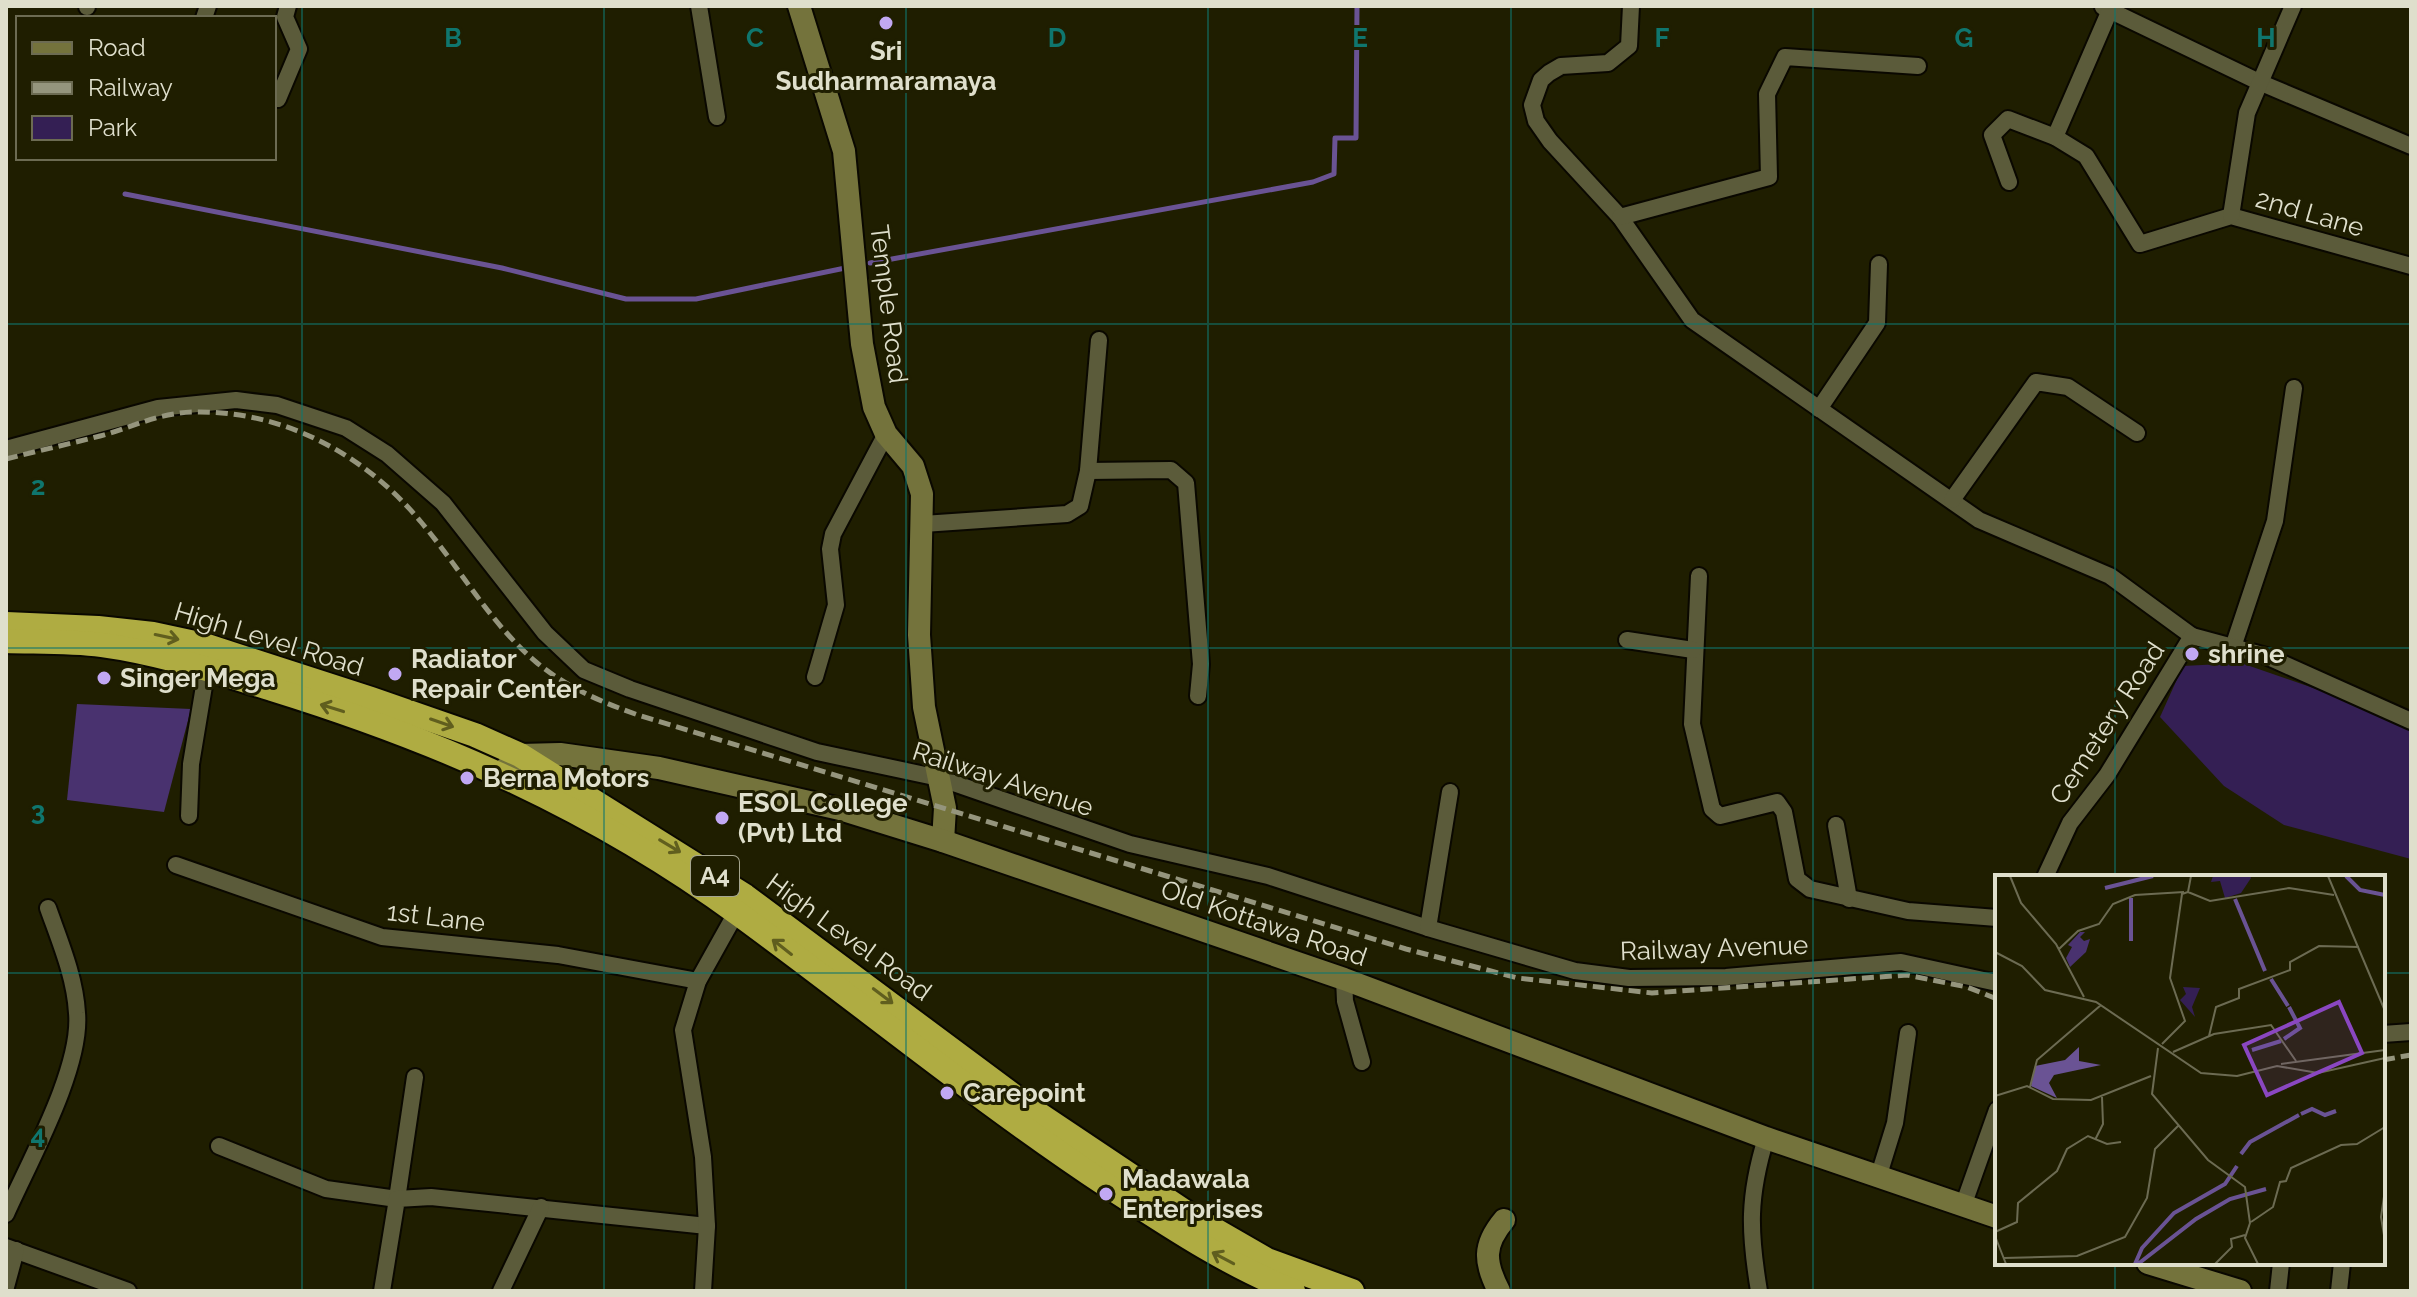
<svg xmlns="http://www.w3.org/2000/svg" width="2417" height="1297" font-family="Raleway,sans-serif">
<rect width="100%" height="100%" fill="#1f1e00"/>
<polygon fill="#341f54" points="2241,663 2411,722 2411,859 2284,825 2224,786 2160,717 2183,666"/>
<polygon fill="#49326f" points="77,704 191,709 164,812 67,800"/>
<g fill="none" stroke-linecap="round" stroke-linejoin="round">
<g stroke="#6a5394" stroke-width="5">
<polyline points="125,194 502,268 626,299 696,299 850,267"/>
<polyline points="870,263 1313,182 1334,174 1335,138 1356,138 1357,6"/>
</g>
<defs>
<g id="street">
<polyline points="699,6 717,117"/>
<polyline points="1631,6 1629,46 1608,63 1561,66 1549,73 1541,80 1532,105 1536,121 1550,141 1620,217 1692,320 1979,520 2110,576 2192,636"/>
<polyline points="87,7 87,6"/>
<polyline points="2103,7 2259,82 2411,146"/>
<polyline points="2110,10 2055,137 2086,156 2140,244 2231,216 2411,266"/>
<polyline points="204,18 208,6"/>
<polyline points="278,99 299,49 285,17 288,6"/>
<polyline points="2009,182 1992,135 2008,119 2055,137"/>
<polyline points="2231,216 2247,113 2293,6"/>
<polyline points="1620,217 1769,177 1767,94 1785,57 1918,66"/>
<polyline points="1819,409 1877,323 1879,264"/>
<polyline points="6,449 158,408 236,400 277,405 346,428 387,454 443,503 545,633 584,670 630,689 817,752 939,778 1130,844 1268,876 1428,928 1575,971 1629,978 1726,977 1901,962 1997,983"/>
<polyline points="1088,471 1171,470 1186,483 1201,664 1198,696"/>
<polyline points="1952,500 2036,382 2068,387 2137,433"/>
<polyline points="923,524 1067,514 1080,506 1088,471 1099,340"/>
<polyline points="1699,576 1692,724 1712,809 1720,816 1777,802 1784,812 1797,879 1810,889 1908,911 1997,918"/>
<polyline points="1627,640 1693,650"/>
<polyline points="2232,650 2275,521 2294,388"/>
<polyline points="815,677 836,605 830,549 833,534 886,434"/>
<polyline points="189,816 191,764 207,668"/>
<polyline points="1836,825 1849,899"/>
<polyline points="176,865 382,937 558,955 698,981"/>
<polyline points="2045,877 2070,823 2107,775 2192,636 2266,656 2411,721"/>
<polyline points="1428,928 1450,792"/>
<polyline points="1344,979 1345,1001 1362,1062"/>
<polyline points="2383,1034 2411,1032"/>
<polyline points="219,1146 326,1189 397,1199 415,1077"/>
<polyline points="1878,1178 1895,1123 1908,1033"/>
<polyline points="1963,1206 1997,1110"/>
<path d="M6,1214C29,1162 82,1068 77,1013C75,977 60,942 48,908"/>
<polyline points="6,1247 128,1291"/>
<polyline points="6,1287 16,1250"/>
<polyline points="382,1291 397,1199 431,1197 707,1226"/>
<polyline points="501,1291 541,1207"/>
<polyline points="703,1291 707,1226 703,1157 683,1030 698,981 741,904"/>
<path d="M1759,1291C1749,1231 1748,1197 1766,1138"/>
<polyline points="2278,1291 2281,1263"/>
<polyline points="2339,1291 2342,1263"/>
</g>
<g id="secondary">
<polyline points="799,6 844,151 862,344 874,407 886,434 913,466 922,494 919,635 924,707 945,808 943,841"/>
<polyline points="501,773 520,755 560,754 659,768 840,809 943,841 1344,979 1766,1138 1997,1217"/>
<polyline points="2148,1263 2240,1291"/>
<path d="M1499,1291C1484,1262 1483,1245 1504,1220"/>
</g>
<g id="highway">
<polyline points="6,624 98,628 153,634 204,645 371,699 475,735 520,755 745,896 1031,1109 1194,1218 1267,1260 1352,1291"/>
<path d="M6,641C37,642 70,641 102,645C161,653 216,672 272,689C443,742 595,809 740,915C863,1005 981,1102 1108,1186C1168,1225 1226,1264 1293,1291"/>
</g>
</defs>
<use href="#street" stroke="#0a0800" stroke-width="20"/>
<use href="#secondary" stroke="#0a0800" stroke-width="26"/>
<use href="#highway" stroke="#0a0800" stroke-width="28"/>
<use href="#street" stroke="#5b5b3a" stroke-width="16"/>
<use href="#secondary" stroke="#74733c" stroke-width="22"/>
<use href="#highway" stroke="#afac42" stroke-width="24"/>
<g stroke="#95957d" stroke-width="5" stroke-dasharray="12 6" stroke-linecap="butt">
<path d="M6,459C37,451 69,444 100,436C134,427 157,413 194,412C282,410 365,454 421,522C460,568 489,622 536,662C566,687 601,702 638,715L1406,949L1518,978L1652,993L1907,975L1967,987L1997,999"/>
<polyline points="2383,1060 2411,1055"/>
</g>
</g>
<defs><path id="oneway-shaft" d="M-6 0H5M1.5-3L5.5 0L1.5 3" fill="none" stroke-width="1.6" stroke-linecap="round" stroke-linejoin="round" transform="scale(2)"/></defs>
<g stroke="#605e1e">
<use href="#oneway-shaft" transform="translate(167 637) rotate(12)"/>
<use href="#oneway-shaft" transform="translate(332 708) rotate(-163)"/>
<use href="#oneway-shaft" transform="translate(442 723) rotate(19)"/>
<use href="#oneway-shaft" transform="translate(670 846) rotate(31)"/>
<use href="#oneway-shaft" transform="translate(782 947) rotate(-142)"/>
<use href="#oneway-shaft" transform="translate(883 996) rotate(37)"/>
<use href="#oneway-shaft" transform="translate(1223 1258) rotate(-152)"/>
</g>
<path fill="none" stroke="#0f766e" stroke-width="2" stroke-opacity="0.55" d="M302,6V1291M604,6V1291M906,6V1291M1208,6V1291M1511,6V1291M1813,6V1291M2115,6V877M6,324H2411M6,648H2411M6,973H1997M2383,973H2411M2115,1263V1291"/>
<g fill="#c1a8f3" stroke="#1f1e00" stroke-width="3">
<circle cx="886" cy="23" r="8"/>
<circle cx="2192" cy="654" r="8"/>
<circle cx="395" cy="674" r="8"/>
<circle cx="104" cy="678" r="8"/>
<circle cx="467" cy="778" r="8"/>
<circle cx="722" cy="818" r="8"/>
<circle cx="947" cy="1093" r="8"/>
<circle cx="1106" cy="1194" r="8"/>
</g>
<g text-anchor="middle" stroke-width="6" stroke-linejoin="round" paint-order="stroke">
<rect fill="#1f1e00" stroke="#a5a58f" stroke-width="2" x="691" y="856" width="48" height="40" rx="6"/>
<g font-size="24" font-weight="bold" fill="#dfdfcc">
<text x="715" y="884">A4</text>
</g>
<g font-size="26" font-weight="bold" fill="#dfdfcc" stroke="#1f1e00" text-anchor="start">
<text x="886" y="60" text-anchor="middle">Sri<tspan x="886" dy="30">Sudharmaramaya</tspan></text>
<text x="2208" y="663">shrine</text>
<text x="411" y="668">Radiator<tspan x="411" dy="30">Repair Center</tspan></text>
<text x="120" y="687">Singer Mega</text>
<text x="483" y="787">Berna Motors</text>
<text x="738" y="812">ESOL College<tspan x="738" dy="30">(Pvt) Ltd</tspan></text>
<text x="963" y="1102">Carepoint</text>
<text x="1122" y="1188">Madawala<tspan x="1122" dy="30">Enterprises</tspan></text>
</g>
<g font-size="26" fill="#dfdfcc" stroke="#1f1e00">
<text transform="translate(2310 213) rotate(16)" y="9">2nd Lane</text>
<text transform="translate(889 304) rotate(83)" y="9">Temple Road</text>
<text transform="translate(269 639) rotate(17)" y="9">High Level Road</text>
<text transform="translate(2107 723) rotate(-57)" y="9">Cemetery Road</text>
<text transform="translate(1003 779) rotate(18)" y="9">Railway Avenue</text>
<text transform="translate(436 917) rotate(7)" y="9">1st Lane</text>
<text transform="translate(1264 923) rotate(19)" y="9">Old Kottawa Road</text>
<text transform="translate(849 937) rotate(36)" y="9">High Level Road</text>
<text transform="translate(1714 948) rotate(-2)" y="9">Railway Avenue</text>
</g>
</g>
<g transform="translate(1995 875)">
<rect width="390" height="390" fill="#1f1e00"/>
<path d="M218,1H255L256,3L246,18L230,23L225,6L216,7ZM188,112L205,113L197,132L200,142L185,125L191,119Z" fill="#341f54"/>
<path d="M85,57H90L85,62L89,66L95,64L91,77L75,92L71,83L77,72L73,70Z" fill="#49326f"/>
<path d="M84,172V186L106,190L59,200L54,208L62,223L36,211L40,191L70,185Z" fill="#6a5394"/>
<path fill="none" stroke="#6a5394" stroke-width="4" d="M351,1L365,15L390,20M110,13L158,1M136,23V66M240,24L270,96M276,104L293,131M289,164L305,153L294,132M257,175L286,166M306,239L317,234L330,240L341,236M246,279L255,267L304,240M140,389L147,373L179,338L230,309L242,291M143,389L201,344L235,324L271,314"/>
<path fill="none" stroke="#6c6b52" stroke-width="2" d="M15,1L26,28L61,69L89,122M333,1L390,136M193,17L215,26L294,13L339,20M64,74L83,56L104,49L118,29L140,20L189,17M0,77L27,91L50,115L101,127L206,198L242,201L282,191L323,198L390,183M214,161L221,132L244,123V114L295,95V87L324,71L364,72M167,169L190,146L175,103L187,19L193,17L196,1M163,173L157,219L213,285L250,312L255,348L250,363L263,389M178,177L219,159L276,150L301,186M286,189L390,175M35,212L42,185L106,130M0,221L32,211L58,224L96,225L156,201M100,265L108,249L107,222M390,315L386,342L390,366M256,347L278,332L285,307L291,306L296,293L346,270L362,269L390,252M0,357L22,347L23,328L62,296L72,274L93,261L112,269L126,267M0,361L11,389M9,383L82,381L130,362L152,323L160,274L183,251M220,389L237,372L236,364L250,360"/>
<path fill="#8a47c1" fill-opacity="0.15" stroke="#8a47c1" stroke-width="4" d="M344,127L367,178L272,220L249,170Z"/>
<rect width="390" height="390" fill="none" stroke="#dfdfcc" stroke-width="4"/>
</g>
<g font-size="26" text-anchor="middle" font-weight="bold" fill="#0f766e" stroke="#1f1e00" stroke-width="6" stroke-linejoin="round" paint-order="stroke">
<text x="453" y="47">B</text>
<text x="755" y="47">C</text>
<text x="1057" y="47">D</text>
<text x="1360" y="47">E</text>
<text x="1662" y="47">F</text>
<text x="1964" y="47">G</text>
<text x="2266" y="47">H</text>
<text x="38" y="495">2</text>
<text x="38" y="820">3</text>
<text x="38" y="1144">4</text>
</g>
<rect width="2417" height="1297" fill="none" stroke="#dfdfcc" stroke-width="16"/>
<rect x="16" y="16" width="260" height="144" fill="#1f1e00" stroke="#6c6b52" stroke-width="2"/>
<rect x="32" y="42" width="40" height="12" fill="#74733c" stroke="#6c6b52" stroke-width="2"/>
<text x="88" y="56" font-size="24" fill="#dfdfcc">Road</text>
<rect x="32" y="82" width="40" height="12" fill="#95957d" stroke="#6c6b52" stroke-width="2"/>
<text x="88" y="96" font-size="24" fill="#dfdfcc">Railway</text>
<rect x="32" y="116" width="40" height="24" fill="#341f54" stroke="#6c6b52" stroke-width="2"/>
<text x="88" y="136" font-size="24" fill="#dfdfcc">Park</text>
</svg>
